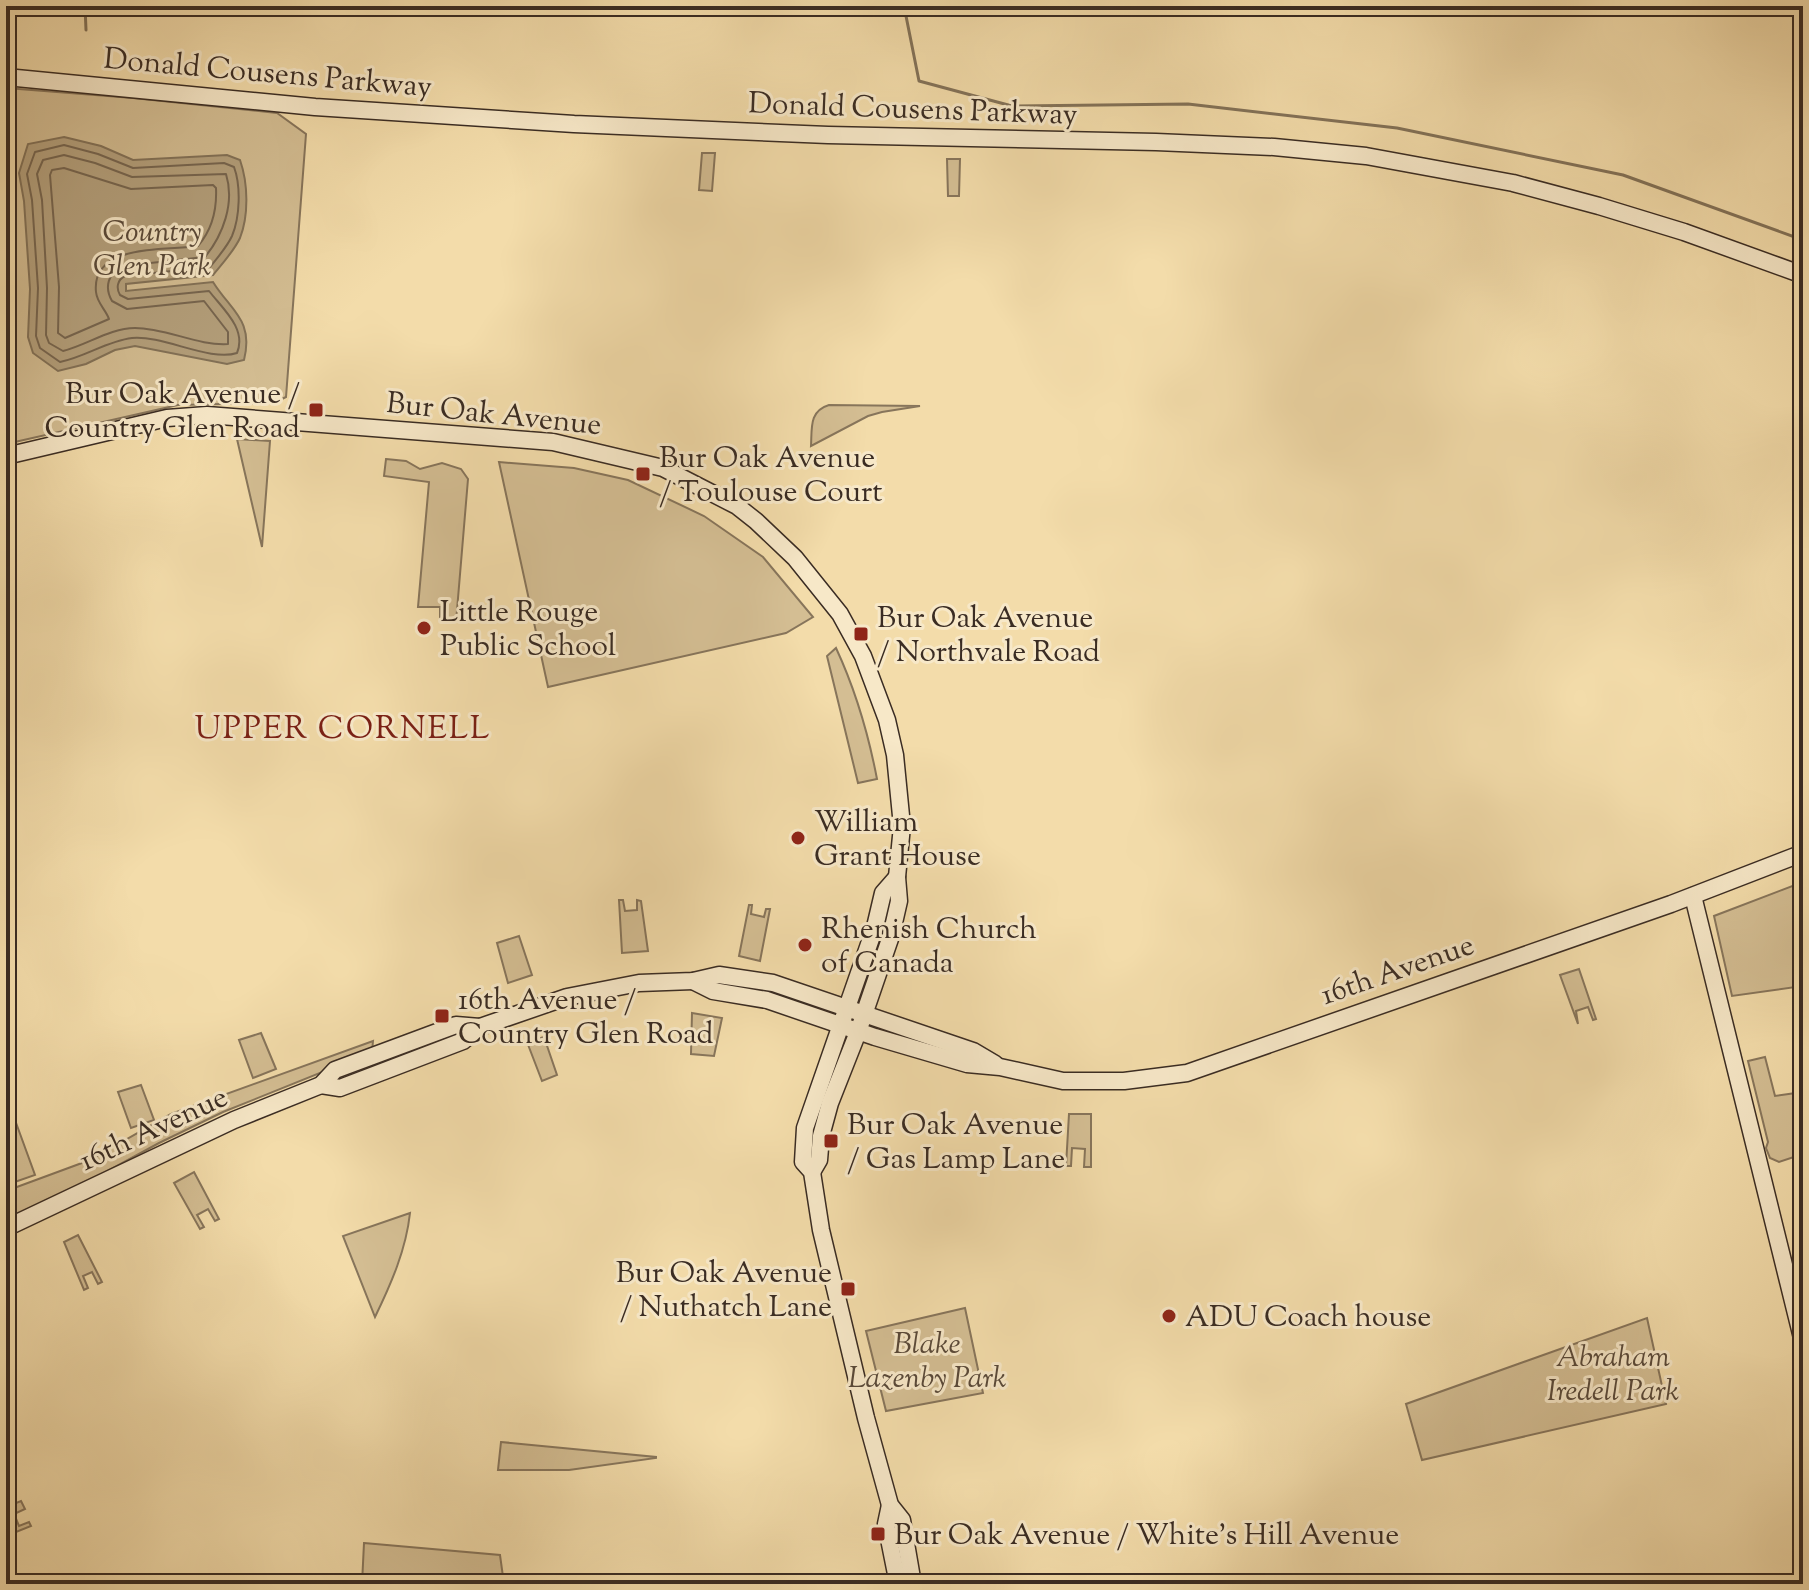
<svg xmlns="http://www.w3.org/2000/svg" width="1809" height="1590" font-family="'Sorts Mill Goudy',serif">
<rect width="100%" height="100%" fill="#f3dcaa"/>
<filter id="stains"><feTurbulence type="fractalNoise" baseFrequency=".0025" numOctaves="4"/><feColorMatrix values="0 0 0 0 .2 0 0 0 0 .09 0 0 0 0 .02 0 0 0 .5 -.17"/></filter>
<radialGradient id="worn" r=".72"><stop offset=".6" stop-color="#630" stop-opacity="0"/><stop offset="1" stop-color="#630" stop-opacity=".3"/></radialGradient>
<g fill="#d4be93" stroke="#87755b" stroke-width="2">
<polygon points="6,88 133,98 277,113 306,134 286,397 274,403 178,405 6,444"/>
<polygon points="702,153 715,153 712,191 699,190"/>
<polygon points="947,159 960,159 959,196 948,196"/>
<path d="M829,405L920,406L882,412L868,416L811,446C812,428 809,411 829,405Z"/>
<polygon points="237,439 270,441 262,547"/>
<polygon points="386,459 406,461 420,469 442,463 461,469 468,479 456,622 440,622 440,607 418,607 429,482 384,476"/>
<polygon points="499,462 574,468 628,480 704,516 763,557 813,617 786,633 548,687"/>
<path d="M836,648C856,691 868,732 877,779L858,783L827,656Z"/>
<polygon points="1803,882 1803,986 1732,996 1714,916"/>
<polygon points="619,900 623,900 625,911 637,910 637,900 641,901 648,951 622,953"/>
<polygon points="749,905 752,905 751,914 764,917 766,909 770,909 760,961 739,956"/>
<polygon points="519,936 532,975 508,983 497,943"/>
<polygon points="1579,969 1596,1019 1593,1020 1588,1007 1576,1011 1578,1024 1560,975"/>
<polygon points="692,1013 722,1018 714,1056 691,1054"/>
<polygon points="261,1033 276,1069 253,1078 239,1040"/>
<polygon points="544,1037 557,1075 542,1081 527,1042"/>
<polygon points="373,1041 372,1052 223,1112 159,1143 40,1208 6,1217 6,1191 90,1160 171,1114"/>
<polygon points="1765,1057 1775,1096 1803,1092 1803,1154 1779,1162 1770,1158 1766,1148 1768,1142 1748,1061"/>
<polygon points="141,1085 154,1120 131,1128 118,1092"/>
<polygon points="1069,1114 1091,1114 1091,1167 1084,1167 1085,1149 1072,1148 1071,1166 1066,1166"/>
<polygon points="15,1120 35,1175 12,1183 6,1166 6,1134 14,1131 12,1121"/>
<polygon points="194,1172 219,1219 215,1221 208,1209 197,1215 204,1227 200,1229 174,1183"/>
<path d="M410,1213C406,1250 391,1284 375,1317L343,1236Z"/>
<polygon points="78,1235 102,1282 98,1284 92,1272 83,1276 88,1288 84,1290 64,1242"/>
<polygon points="965,1308 983,1393 886,1411 866,1331"/>
<polygon points="1647,1318 1666,1404 1422,1460 1406,1404"/>
<polygon points="501,1442 656,1457 656,1458 569,1470 498,1470"/>
<polygon points="21,1501 25,1509 14,1514 19,1526 29,1522 31,1526 6,1536 6,1507"/>
<polygon points="364,1543 500,1555 504,1584 362,1584"/>
<polygon points="885,1575 886,1584 820,1584"/>
</g>
<path fill="#b4a07c" stroke="#837258" stroke-width="2" d="M64,137L101,146L133,160L227,155L240,160C248,183 249,215 240,238C234,251 222,264 213,275L126,284V291L213,282C231,311 254,320 244,360L227,364L135,346L115,350L86,364L58,371L33,353L28,337L30,289L24,201L19,173L28,144Z"/>
<g fill="none" stroke-linecap="round" stroke-linejoin="round">
<g stroke="#776650" stroke-width="2">
<path d="M64,145L98,154L133,168L224,163L234,167C241,186 240,217 232,236C227,247 218,257 210,267L125,276C117,280 116,288 120,295L128,299L209,291C223,309 247,329 237,353C210,362 163,335 132,338C107,341 85,357 60,362L40,348L36,336L38,288L32,200L27,174L35,152Z"/>
<path d="M64,155L95,163L132,177L226,174C235,203 223,235 205,257L123,266C108,273 104,287 112,301L127,309L204,301L228,332V344C198,346 166,328 135,328C110,328 87,345 63,351L49,343L46,335L47,288L42,200L37,174L43,160Z"/>
<path d="M64,168L131,189L213,185L216,188C217,210 212,230 198,246C166,251 91,243 96,292C97,303 106,310 109,319L65,338L58,333L59,287L50,175L52,170Z"/>
</g>
<g stroke="#837258" stroke-width="3">
<polyline points="85,6 86,30"/>
<polyline points="898,6 906,16 919,81 1012,106 1188,104 1397,128 1623,175 1803,240"/>
</g>
<defs>
<g id="secondary">
<polyline points="6,77 315,107 574,124 828,135 1156,142 1274,147 1366,156 1513,183 1599,206 1684,232 1803,275"/>
<polyline points="6,456 167,418 207,415 553,442 663,468 737,506 756,521 795,558 840,614 863,656 887,720 895,755 902,826 897,877 899,901 891,936 858,1032 830,1103 821,1136 819,1160 812,1172"/>
<polyline points="897,877 883,893 875,927 805,1128 803,1162 812,1172 821,1230 866,1418 890,1505 902,1520 913,1584"/>
<polyline points="1693,896 1803,1342"/>
<polyline points="693,981 713,991 767,1000 875,1037 967,1064 1000,1067 1063,1081 1124,1081 1187,1073 1671,904 1803,853"/>
<polyline points="321,1085 340,1088 463,1041 480,1027 567,997 639,983 693,981 719,975 773,983 973,1051 995,1064"/>
<polyline points="6,1228 234,1120 321,1085 335,1070 456,1025 480,1027"/>
<polyline points="890,1505 886,1524 898,1584"/>
</g>
</defs>
<use href="#secondary" stroke="#3a2c23" stroke-width="19"/>
<use href="#secondary" stroke="#f7e8c8" stroke-width="16"/>
</g>
<g fill="#8f2418" stroke="#f7e8c8" stroke-width="3">
<rect x="308" y="402" width="16" height="16" rx="4"/>
<rect x="635" y="466" width="16" height="16" rx="4"/>
<circle cx="424" cy="628" r="8"/>
<rect x="853" y="626" width="16" height="16" rx="4"/>
<circle cx="798" cy="838" r="8"/>
<circle cx="805" cy="945" r="8"/>
<rect x="434" y="1008" width="16" height="16" rx="4"/>
<rect x="823" y="1133" width="16" height="16" rx="4"/>
<rect x="840" y="1281" width="16" height="16" rx="4"/>
<circle cx="1169" cy="1316" r="8"/>
<rect x="870" y="1526" width="16" height="16" rx="4"/>
</g>
<g text-anchor="middle" stroke-width="6" stroke-linejoin="round" paint-order="stroke">
<g font-size="30" fill="#3a2c23" stroke="#f7e8c8">
<text transform="translate(268 72) rotate(5)" y="10">Donald Cousens Parkway</text>
<text transform="translate(913 108) rotate(2)" y="10">Donald Cousens Parkway</text>
<text transform="translate(494 413) rotate(6)" y="10">Bur Oak Avenue</text>
<text transform="translate(1397 969) rotate(-19)" y="10">16th Avenue</text>
<text transform="translate(153 1128) rotate(-25)" y="10">16th Avenue</text>
</g>
<g font-size="30" font-style="italic" fill="#594939" stroke="#f7e8c8">
<text x="152" y="241">Country<tspan x="152" dy="34">Glen Park</tspan></text>
<text x="927" y="1353">Blake<tspan x="927" dy="34">Lazenby Park</tspan></text>
<text x="1613" y="1366">Abraham<tspan x="1613" dy="34">Iredell Park</tspan></text>
</g>
<g font-size="30" fill="#3a2c23" stroke="#f7e8c8" text-anchor="start">
<text x="300" y="403" text-anchor="end">Bur Oak Avenue /<tspan x="300" dy="34">Country Glen Road</tspan></text>
<text x="659" y="467">Bur Oak Avenue<tspan x="659" dy="34">/ Toulouse Court</tspan></text>
<text x="440" y="621">Little Rouge<tspan x="440" dy="34">Public School</tspan></text>
<text x="877" y="627">Bur Oak Avenue<tspan x="877" dy="34">/ Northvale Road</tspan></text>
<text x="814" y="831">William<tspan x="814" dy="34">Grant House</tspan></text>
<text x="821" y="938">Rhenish Church<tspan x="821" dy="34">of Canada</tspan></text>
<text x="458" y="1009">16th Avenue /<tspan x="458" dy="34">Country Glen Road</tspan></text>
<text x="847" y="1134">Bur Oak Avenue<tspan x="847" dy="34">/ Gas Lamp Lane</tspan></text>
<text x="832" y="1282" text-anchor="end">Bur Oak Avenue<tspan x="832" dy="34">/ Nuthatch Lane</tspan></text>
<text x="1185" y="1326">ADU Coach house</text>
<text x="894" y="1544">Bur Oak Avenue / White's Hill Avenue</text>
</g>
<g font-size="32" letter-spacing="2" fill="#7a1f14" stroke="#f7e8c8">
<text x="343" y="738">UPPER CORNELL</text>
</g>
</g>
<rect width="1809" height="1590" fill="none" stroke="#f3dcaa" stroke-width="32"/>
<rect x="8" y="8" width="1793" height="1574" fill="none" stroke="#3a2c23" stroke-width="4"/>
<rect x="16" y="16" width="1777" height="1558" fill="none" stroke="#3a2c23" stroke-width="2"/>
<rect width="100%" height="100%" filter="url(#stains)"/>
<rect width="100%" height="100%" fill="url(#worn)"/>
</svg>
